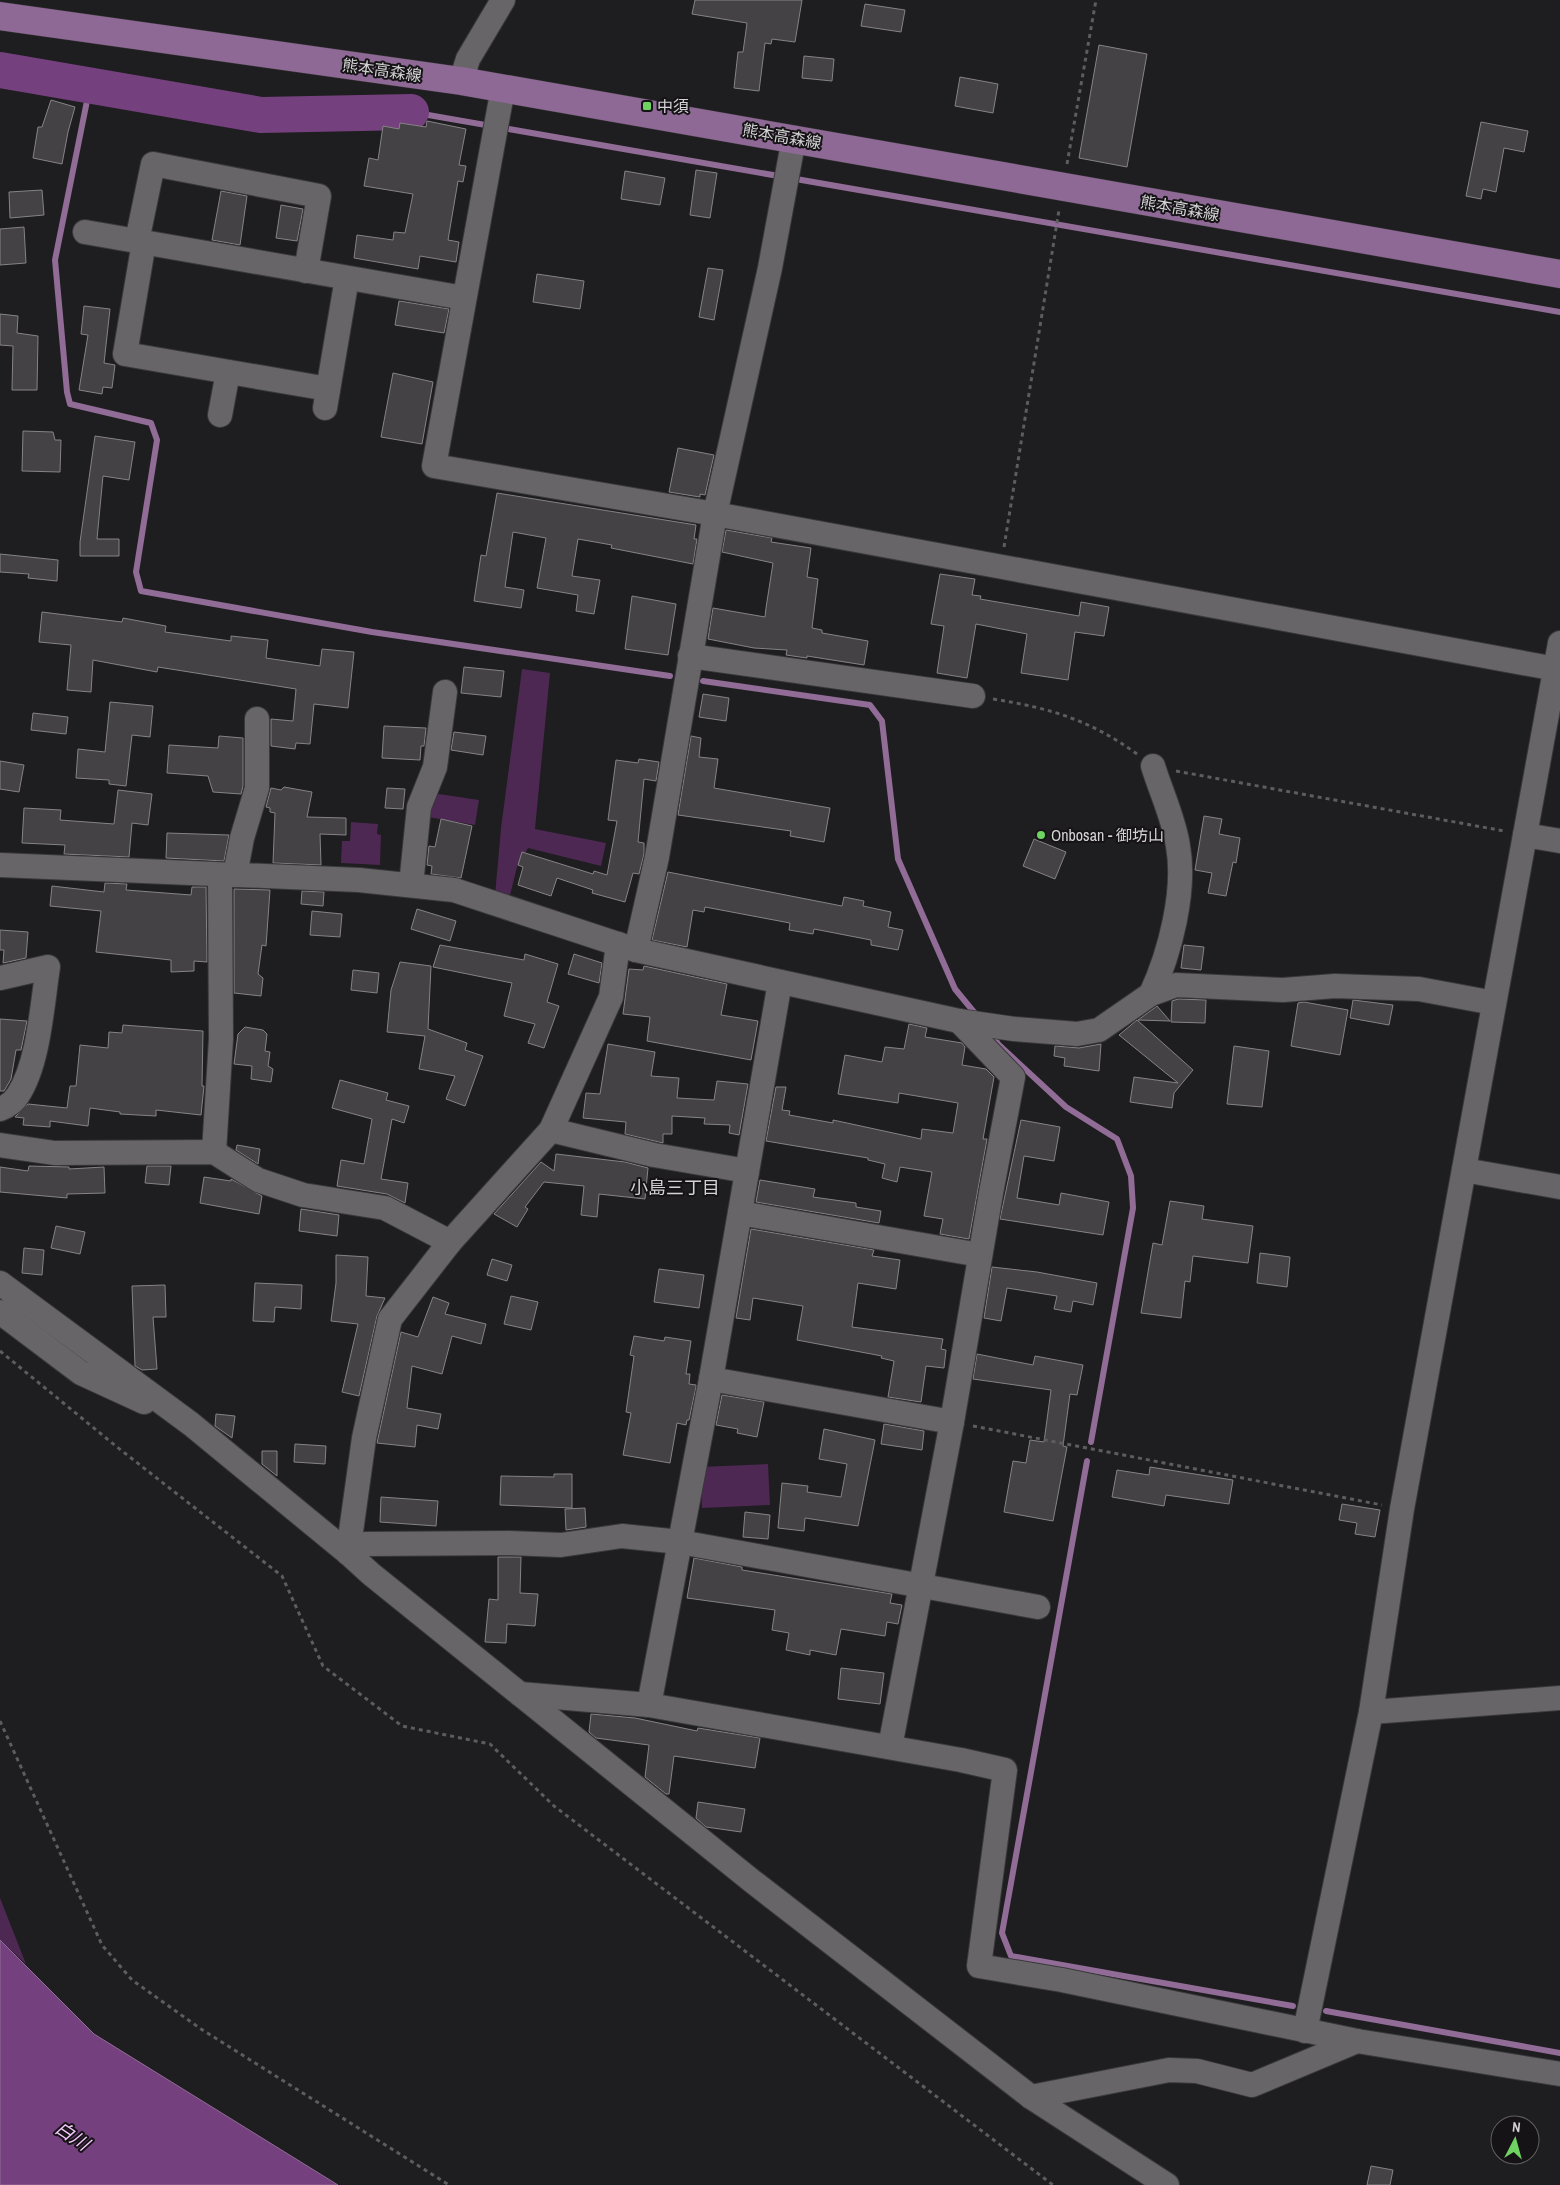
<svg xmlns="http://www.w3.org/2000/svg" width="1560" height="2185" font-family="'Archivo Narrow','Noto Sans JP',sans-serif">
<rect width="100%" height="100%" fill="#1e1d1f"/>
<g fill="#4c2852">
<polygon points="522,669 550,673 535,829 606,843 601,866 528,848 517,867 509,899 495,895 501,828"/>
<polygon points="432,793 479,800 475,825 428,817"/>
<polygon points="351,822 378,824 377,834 381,835 380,865 341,863 342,841 350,841"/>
<polygon points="768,1464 770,1505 702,1508 700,1467"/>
<polygon points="0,1898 26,1964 0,1940"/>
</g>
<polygon fill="#74407d" stroke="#906c97" points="0,1940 94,2034 338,2185 0,2185"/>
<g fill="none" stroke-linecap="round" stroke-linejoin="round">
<g stroke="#906c97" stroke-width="6">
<polyline points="90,86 55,260 67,392 70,404 151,423 157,440 136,572 141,591 372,632 670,676"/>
<polyline points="411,112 1560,312"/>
<polyline points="703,681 870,705 882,721 898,859 955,989 978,1017"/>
<polyline points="990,1033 999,1045 1066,1107 1117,1139 1131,1176 1133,1208 1091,1442"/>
<polyline points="1087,1461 1002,1933 1011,1956 1293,2006"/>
<polyline points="1326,2011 1560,2053"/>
</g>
<polyline stroke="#74407d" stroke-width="36" points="0,70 261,115 411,112"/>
</g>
<g fill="#444244" stroke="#858385">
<polygon points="695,0 802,0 795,42 772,39 771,44 765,43 759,91 734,88 738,52 743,52 747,23 692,14"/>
<polygon points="865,4 905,10 901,32 861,26"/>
<polygon points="1099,45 1147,54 1127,167 1079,158"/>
<polygon points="804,56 834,59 832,81 802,78"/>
<polygon points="960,77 998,84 993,113 955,106"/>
<polygon points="51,100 75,107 68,132 62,164 33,158 38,127 42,127"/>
<polygon points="427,121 466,129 459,165 466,166 463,182 458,181 448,240 459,242 456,262 420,256 418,269 354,258 357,235 393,240 394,232 405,233 413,194 364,186 369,158 378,160 383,126 399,129 400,123 426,127"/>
<polygon points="1481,122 1528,131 1524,152 1504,148 1496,192 1483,189 1481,199 1466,196"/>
<polygon points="696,170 717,173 710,218 690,215"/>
<polygon points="625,171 665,178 660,205 621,199"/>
<polygon points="42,190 44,215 10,218 9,192"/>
<polygon points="221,191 247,196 240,245 212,240"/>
<polygon points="281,205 303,209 297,241 276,238"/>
<polygon points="24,227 26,263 0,265 0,229"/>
<polygon points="708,268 723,270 714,320 699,317"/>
<polygon points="537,274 584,281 580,309 533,302"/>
<polygon points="399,301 449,309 444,333 395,325"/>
<polygon points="84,306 110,309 104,363 115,365 112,388 103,387 102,394 79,390 88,335 81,334"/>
<polygon points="0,314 18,316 17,333 38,336 37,390 12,390 13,346 0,345"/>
<polygon points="393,373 433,382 422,444 381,437"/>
<polygon points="23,431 53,432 55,440 61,440 60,472 22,471"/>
<polygon points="95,436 135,442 129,480 103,476 97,539 119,539 119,556 80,556 80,542"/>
<polygon points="678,448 714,455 705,495 700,494 700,497 669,492"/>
<polygon points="497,493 696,525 694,539 697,539 693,564 611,548 612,545 578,539 572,576 600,580 594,614 576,611 578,595 537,588 546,538 513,532 505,587 524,590 521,608 474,601 481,555 486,556"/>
<polygon points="726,530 772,538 771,542 811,548 807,577 818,579 812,628 822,630 822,633 868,641 864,665 807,656 807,658 786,655 787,650 754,648 708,639 713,608 765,617 766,608 773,563 722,552"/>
<polygon points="0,554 58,560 57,581 28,578 29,574 0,572"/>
<polygon points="940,574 975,579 972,595 981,596 980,599 1079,616 1081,602 1109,607 1104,636 1075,632 1068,680 1021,673 1027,634 976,624 967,678 937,673 944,626 931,624"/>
<polygon points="632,596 676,604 668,655 625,649"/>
<polygon points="42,612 122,622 123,618 166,626 165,632 231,641 231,636 268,640 266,658 320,666 322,649 354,652 348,708 314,704 310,744 296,743 295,749 271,746 271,719 293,721 296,689 158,667 157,672 93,660 91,692 67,690 71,645 39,642"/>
<polygon points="464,667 504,671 501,697 461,693"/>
<polygon points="703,694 729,698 726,721 699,717"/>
<polygon points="110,702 153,706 150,737 132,735 126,786 109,784 109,780 76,778 78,749 105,752"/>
<polygon points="33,713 68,717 66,734 31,730"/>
<polygon points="384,726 426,728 424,746 421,746 420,760 382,758"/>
<polygon points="454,732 486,736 483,755 451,750"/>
<polygon points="219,736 243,738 243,786 241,794 213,792 208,776 167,773 169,745 218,748"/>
<polygon points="691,736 701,738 699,757 718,759 714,788 830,808 824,842 790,836 791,831 678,815"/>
<polygon points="639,759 659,762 656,781 644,779 638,842 644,843 644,854 639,874 633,873 625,902 592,893 593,890 557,878 551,896 518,885 523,867 518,865 522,852 593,874 594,871 607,875 617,821 608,820 616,760 638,763"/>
<polygon points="0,761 24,765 19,792 0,789"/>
<polygon points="284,787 312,792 307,817 346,818 346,835 320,834 321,865 273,863 275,813 270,812 270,808 266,807 271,788 281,790"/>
<polygon points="387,788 405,789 403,809 385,808"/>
<polygon points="118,790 152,794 148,825 132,823 129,857 64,854 65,845 22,843 24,808 61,810 60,820 114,824"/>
<polygon points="1204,816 1222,819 1219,834 1240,838 1236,863 1233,862 1226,896 1208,893 1212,873 1195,870"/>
<polygon points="441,819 472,826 461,878 431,874 432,866 427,865 429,846 435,847"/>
<polygon points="167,833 229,835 224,861 166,858"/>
<polygon points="1034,839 1066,852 1055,879 1023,866"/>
<polygon points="668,872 842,906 844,897 864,901 863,906 891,912 888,927 903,930 898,950 871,945 871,940 814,929 813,934 789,930 790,923 705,907 704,912 693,910 687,947 652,940"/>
<polygon points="105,883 127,884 126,890 191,895 192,887 206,887 207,962 194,961 194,971 171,972 171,960 96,952 101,911 50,906 52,886 104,892"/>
<polygon points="234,889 270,890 266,946 262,945 258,974 263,978 261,996 234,993"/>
<polygon points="302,891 324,892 323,906 301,904"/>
<polygon points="417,909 456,921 450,941 411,929"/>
<polygon points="312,911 342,914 340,937 310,935"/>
<polygon points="0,930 28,932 26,958 3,963 4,950 0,950"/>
<polygon points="440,945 524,960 525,954 558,964 547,1002 559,1006 544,1048 528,1043 535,1024 504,1016 512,983 433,967"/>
<polygon points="1184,945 1204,947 1201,970 1181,968"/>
<polygon points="574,954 602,963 599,983 568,974"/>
<polygon points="400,962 431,966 428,1029 467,1043 465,1050 483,1056 465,1106 446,1099 455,1076 419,1069 425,1036 387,1032 391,990"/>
<polygon points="644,966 727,984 721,1015 758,1021 751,1060 647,1041 650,1017 623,1014 629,969 643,970"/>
<polygon points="353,970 379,973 377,993 351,990"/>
<polygon points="1178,999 1206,1000 1205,1023 1171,1022 1172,1001"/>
<polygon points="1353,1000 1393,1005 1389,1025 1350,1018"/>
<polygon points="1304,1002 1348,1010 1340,1055 1291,1046 1298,1003"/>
<polygon points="1157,1006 1170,1021 1138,1020"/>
<polygon points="0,1019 27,1021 21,1050 16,1050 11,1079 4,1091 0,1091"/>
<polygon points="1137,1020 1193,1070 1174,1093 1172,1108 1130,1102 1134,1077 1178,1083 1119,1035"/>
<polygon points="909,1024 927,1028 925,1037 962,1043 965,1047 962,1065 986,1069 994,1077 983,1139 987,1139 969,1239 940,1234 943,1219 924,1216 932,1172 900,1167 897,1182 882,1178 885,1164 868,1160 868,1158 766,1141 776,1087 786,1087 782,1110 790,1111 789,1115 833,1123 833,1120 921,1139 922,1129 953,1133 958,1103 899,1093 898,1103 838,1094 845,1055 882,1062 885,1047 904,1049"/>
<polygon points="123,1025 203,1031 202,1086 204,1086 201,1115 156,1110 156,1116 120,1114 120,1112 90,1108 88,1126 50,1121 50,1127 23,1125 24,1118 15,1117 28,1104 67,1108 70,1086 76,1086 80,1045 108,1048 109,1032 122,1033"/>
<polygon points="245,1027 263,1030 267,1034 265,1051 270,1052 268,1066 273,1069 271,1082 251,1079 252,1066 234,1064 238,1034"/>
<polygon points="608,1044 655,1052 651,1076 679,1078 677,1098 714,1100 717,1081 748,1084 739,1135 729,1133 730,1125 704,1124 705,1118 672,1116 672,1134 663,1134 663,1143 625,1134 626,1122 583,1118 586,1093 600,1094"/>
<polygon points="1101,1044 1099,1071 1064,1066 1065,1058 1054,1056 1055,1046 1079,1048"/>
<polygon points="1234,1046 1269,1051 1262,1107 1227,1104"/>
<polygon points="340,1080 388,1093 386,1100 409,1106 404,1123 392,1119 381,1179 408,1183 405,1203 387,1194 337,1186 341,1160 364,1164 372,1119 332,1108"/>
<polygon points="1021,1120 1060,1127 1054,1161 1024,1156 1017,1198 1059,1205 1061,1193 1109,1202 1103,1235 1000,1219"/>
<polygon points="237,1145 260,1149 258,1164 236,1150"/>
<polygon points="556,1154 625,1162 648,1168 645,1199 599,1194 597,1217 581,1215 584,1186 544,1182 525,1207 528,1209 517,1227 494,1214 541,1162 554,1171"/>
<polygon points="29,1166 69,1167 69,1169 104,1167 105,1193 67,1194 67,1198 0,1192 0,1167 28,1171"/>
<polygon points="147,1166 171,1166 169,1185 145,1183"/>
<polygon points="204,1177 231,1181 231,1179 262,1196 259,1214 200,1203"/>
<polygon points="760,1180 815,1189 813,1197 856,1203 856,1207 881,1211 879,1223 756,1202"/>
<polygon points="1170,1201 1204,1206 1202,1219 1253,1226 1248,1263 1193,1256 1190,1282 1185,1281 1181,1318 1141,1313 1153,1243 1162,1245"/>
<polygon points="301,1209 339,1215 337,1236 299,1231"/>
<polygon points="56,1226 85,1232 80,1254 51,1248"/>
<polygon points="751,1229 874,1250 872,1256 900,1260 896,1289 858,1283 852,1327 943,1339 941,1349 946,1350 944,1368 926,1366 921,1402 888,1397 894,1361 881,1358 882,1356 797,1340 803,1306 753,1298 750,1320 736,1318"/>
<polygon points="24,1248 44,1250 42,1275 22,1273"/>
<polygon points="1260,1253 1290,1257 1287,1287 1257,1283"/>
<polygon points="336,1255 368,1257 366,1296 385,1298 377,1316 359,1396 342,1392 358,1324 331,1321 336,1283"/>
<polygon points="492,1259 512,1265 507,1281 487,1275"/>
<polygon points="992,1267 1037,1272 1097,1283 1093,1305 1073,1301 1071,1312 1054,1309 1057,1296 1007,1288 1001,1321 984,1318"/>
<polygon points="659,1269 704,1275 699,1308 654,1302"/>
<polygon points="255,1283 302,1285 301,1309 275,1307 274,1322 253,1321"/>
<polygon points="165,1285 166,1317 153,1317 157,1369 142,1370 135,1366 132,1286"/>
<polygon points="511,1296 538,1302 531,1330 504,1324"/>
<polygon points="433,1297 449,1303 445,1314 486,1324 481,1344 452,1336 442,1374 412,1366 407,1408 441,1414 438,1429 417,1425 415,1447 377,1443 401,1332 418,1337"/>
<polygon points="634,1336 664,1341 665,1337 691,1341 686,1374 690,1374 689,1384 696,1385 696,1387 689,1420 687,1420 686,1425 677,1423 670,1463 623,1455 631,1413 626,1412 634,1356 630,1355"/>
<polygon points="977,1354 1033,1365 1035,1356 1083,1365 1077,1395 1070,1394 1063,1446 1067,1447 1053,1521 1004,1512 1013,1461 1026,1463 1030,1440 1044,1442 1051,1390 973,1379"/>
<polygon points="722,1395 764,1402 757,1437 737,1433 738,1429 716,1425"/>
<polygon points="216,1414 235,1416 232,1438 215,1426"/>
<polygon points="884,1424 924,1431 922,1450 881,1444"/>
<polygon points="824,1429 875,1440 858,1526 805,1518 804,1531 778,1528 782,1483 808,1486 807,1492 841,1497 847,1464 819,1459"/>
<polygon points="295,1444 326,1446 325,1464 294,1462"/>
<polygon points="262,1451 277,1451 277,1476 262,1464"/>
<polygon points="1150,1467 1233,1480 1229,1504 1166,1495 1164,1506 1112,1497 1117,1470 1149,1475"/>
<polygon points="554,1474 572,1474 572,1508 500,1505 501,1476 554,1477"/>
<polygon points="381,1497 438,1501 436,1526 380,1522"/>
<polygon points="1342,1504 1380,1510 1375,1537 1355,1534 1357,1523 1339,1520"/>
<polygon points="585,1508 586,1527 566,1530 565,1509"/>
<polygon points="745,1512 770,1515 768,1539 743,1537"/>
<polygon points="498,1557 521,1557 520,1593 538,1594 535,1626 507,1624 506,1643 485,1642 489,1599 498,1600"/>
<polygon points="694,1558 742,1567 742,1570 892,1594 890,1603 902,1605 898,1624 887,1622 885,1636 841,1629 836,1655 810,1650 810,1655 786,1650 789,1633 772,1630 775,1610 687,1598"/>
<polygon points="841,1668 884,1673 880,1704 838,1699"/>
<polygon points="591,1714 635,1718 697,1731 698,1728 760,1738 755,1768 674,1756 669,1794 666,1794 645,1777 649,1745 596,1738 589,1732"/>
<polygon points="698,1802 745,1809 741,1832 706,1827 696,1818"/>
<polygon points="1371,2166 1393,2170 1390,2185 1367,2185"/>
</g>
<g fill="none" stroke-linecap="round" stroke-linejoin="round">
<defs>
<g id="minor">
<polyline points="461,81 468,59 503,0"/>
<polyline points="503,88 434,466 715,514 1556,669"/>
<polyline points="85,232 464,298"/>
<polyline points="137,241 153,164 319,196 306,271"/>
<polyline points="144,242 125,354 328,389"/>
<polyline points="325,408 347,278"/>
<polyline points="220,415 228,372"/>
<polyline points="690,656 973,696"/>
<polyline points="1525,835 1560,841"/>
<polyline points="0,865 359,880 454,890 636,950 959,1021 1014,1029 1077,1034 1099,1030 1151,994 1176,985 1283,990 1335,986 1419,989 1494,1003"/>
<polyline points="235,875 242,838 257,788 257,719"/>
<polyline points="411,885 419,807 435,767 445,692"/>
<polyline points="636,950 657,857 715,514 770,268 794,138"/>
<path d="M0,978L48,967C42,1005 39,1063 18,1095C14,1102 8,1106 0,1109"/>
<path d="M1151,994C1170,953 1186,891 1178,846C1174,819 1161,792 1153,766"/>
<polyline points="551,1130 611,997 618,944"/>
<polyline points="0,1145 55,1153 214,1152 258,1180 303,1195 385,1208 450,1242"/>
<polyline points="214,1152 221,1039 220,875"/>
<polyline points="1464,1170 1560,1187"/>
<polyline points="740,1213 980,1255"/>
<polyline points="0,1283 191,1424 348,1553 371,1574 752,1881 1031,2097 1167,2185"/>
<polyline points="0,1312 81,1373 144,1402"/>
<polyline points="711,1379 952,1422"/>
<polyline points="348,1553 365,1544 509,1543 561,1545 622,1536 680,1542 1038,1607"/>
<polyline points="348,1553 364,1438 390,1319 450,1242 551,1130 654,1155 747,1171"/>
<polyline points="520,1694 649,1705 961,1760 1005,1770 979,1966 1062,1980 1357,2041 1560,2074"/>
<polyline points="649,1705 711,1379 780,982"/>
<polyline points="1371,1712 1560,1698"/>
<polyline points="890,1747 952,1422 991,1193 1013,1077 959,1021"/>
<polyline points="1305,2031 1371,1712 1402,1509 1560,643"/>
<polyline points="1031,2097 1169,2070 1197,2071 1252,2085 1357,2041"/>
</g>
<polyline id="major" points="0,16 461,81 1560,274"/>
</defs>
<use href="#minor" stroke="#39383a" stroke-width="26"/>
<use href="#major" stroke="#39383a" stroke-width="29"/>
<g stroke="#5d5c5e" stroke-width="3" stroke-dasharray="4 4" stroke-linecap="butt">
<polyline points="1067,164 1096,0"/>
<polyline points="1004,547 1059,210"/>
<path d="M993,699C1050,708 1090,720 1137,754"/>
<polyline points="1176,771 1504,831"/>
<polyline points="0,1351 117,1447 282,1576 323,1666 402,1726 490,1744 554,1806 1053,2185"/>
<polyline points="973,1426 1382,1505"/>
<polyline points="0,1721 102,1945 132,1980 201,2029 449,2185"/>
</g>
<use href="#minor" stroke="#676568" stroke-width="24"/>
<use href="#major" stroke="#8f6996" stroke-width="28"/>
</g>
<g fill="#6ed360" stroke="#151315" stroke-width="2">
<rect x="642" y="101" width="10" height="10" rx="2.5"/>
<circle cx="1041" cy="835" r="5"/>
</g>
<g text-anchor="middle" stroke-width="4" stroke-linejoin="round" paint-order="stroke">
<g font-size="16" fill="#d3d2d4" stroke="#151315">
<text transform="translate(382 70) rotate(8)" y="6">熊本高森線</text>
<text transform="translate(782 136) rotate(10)" y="6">熊本高森線</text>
<text transform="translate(1180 208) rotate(10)" y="6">熊本高森線</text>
</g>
<g font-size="16" fill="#d3d2d4" stroke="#151315" text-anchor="start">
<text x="657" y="112">中須</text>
<text x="1051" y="841">Onbosan - 御坊山</text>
</g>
<g font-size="18" fill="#d3d2d4" stroke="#151315">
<text x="675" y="1194">小島三丁目</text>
</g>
<g font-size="18" font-style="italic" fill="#f6c9fe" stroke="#151315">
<text transform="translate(72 2136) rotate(34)" y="6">白川</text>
</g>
</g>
<g transform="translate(1515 2140) rotate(6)"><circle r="24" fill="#151315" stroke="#615f61"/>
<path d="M0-4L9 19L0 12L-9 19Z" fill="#6ed360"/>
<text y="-8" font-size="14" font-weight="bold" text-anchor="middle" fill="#d3d2d4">N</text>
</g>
</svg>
